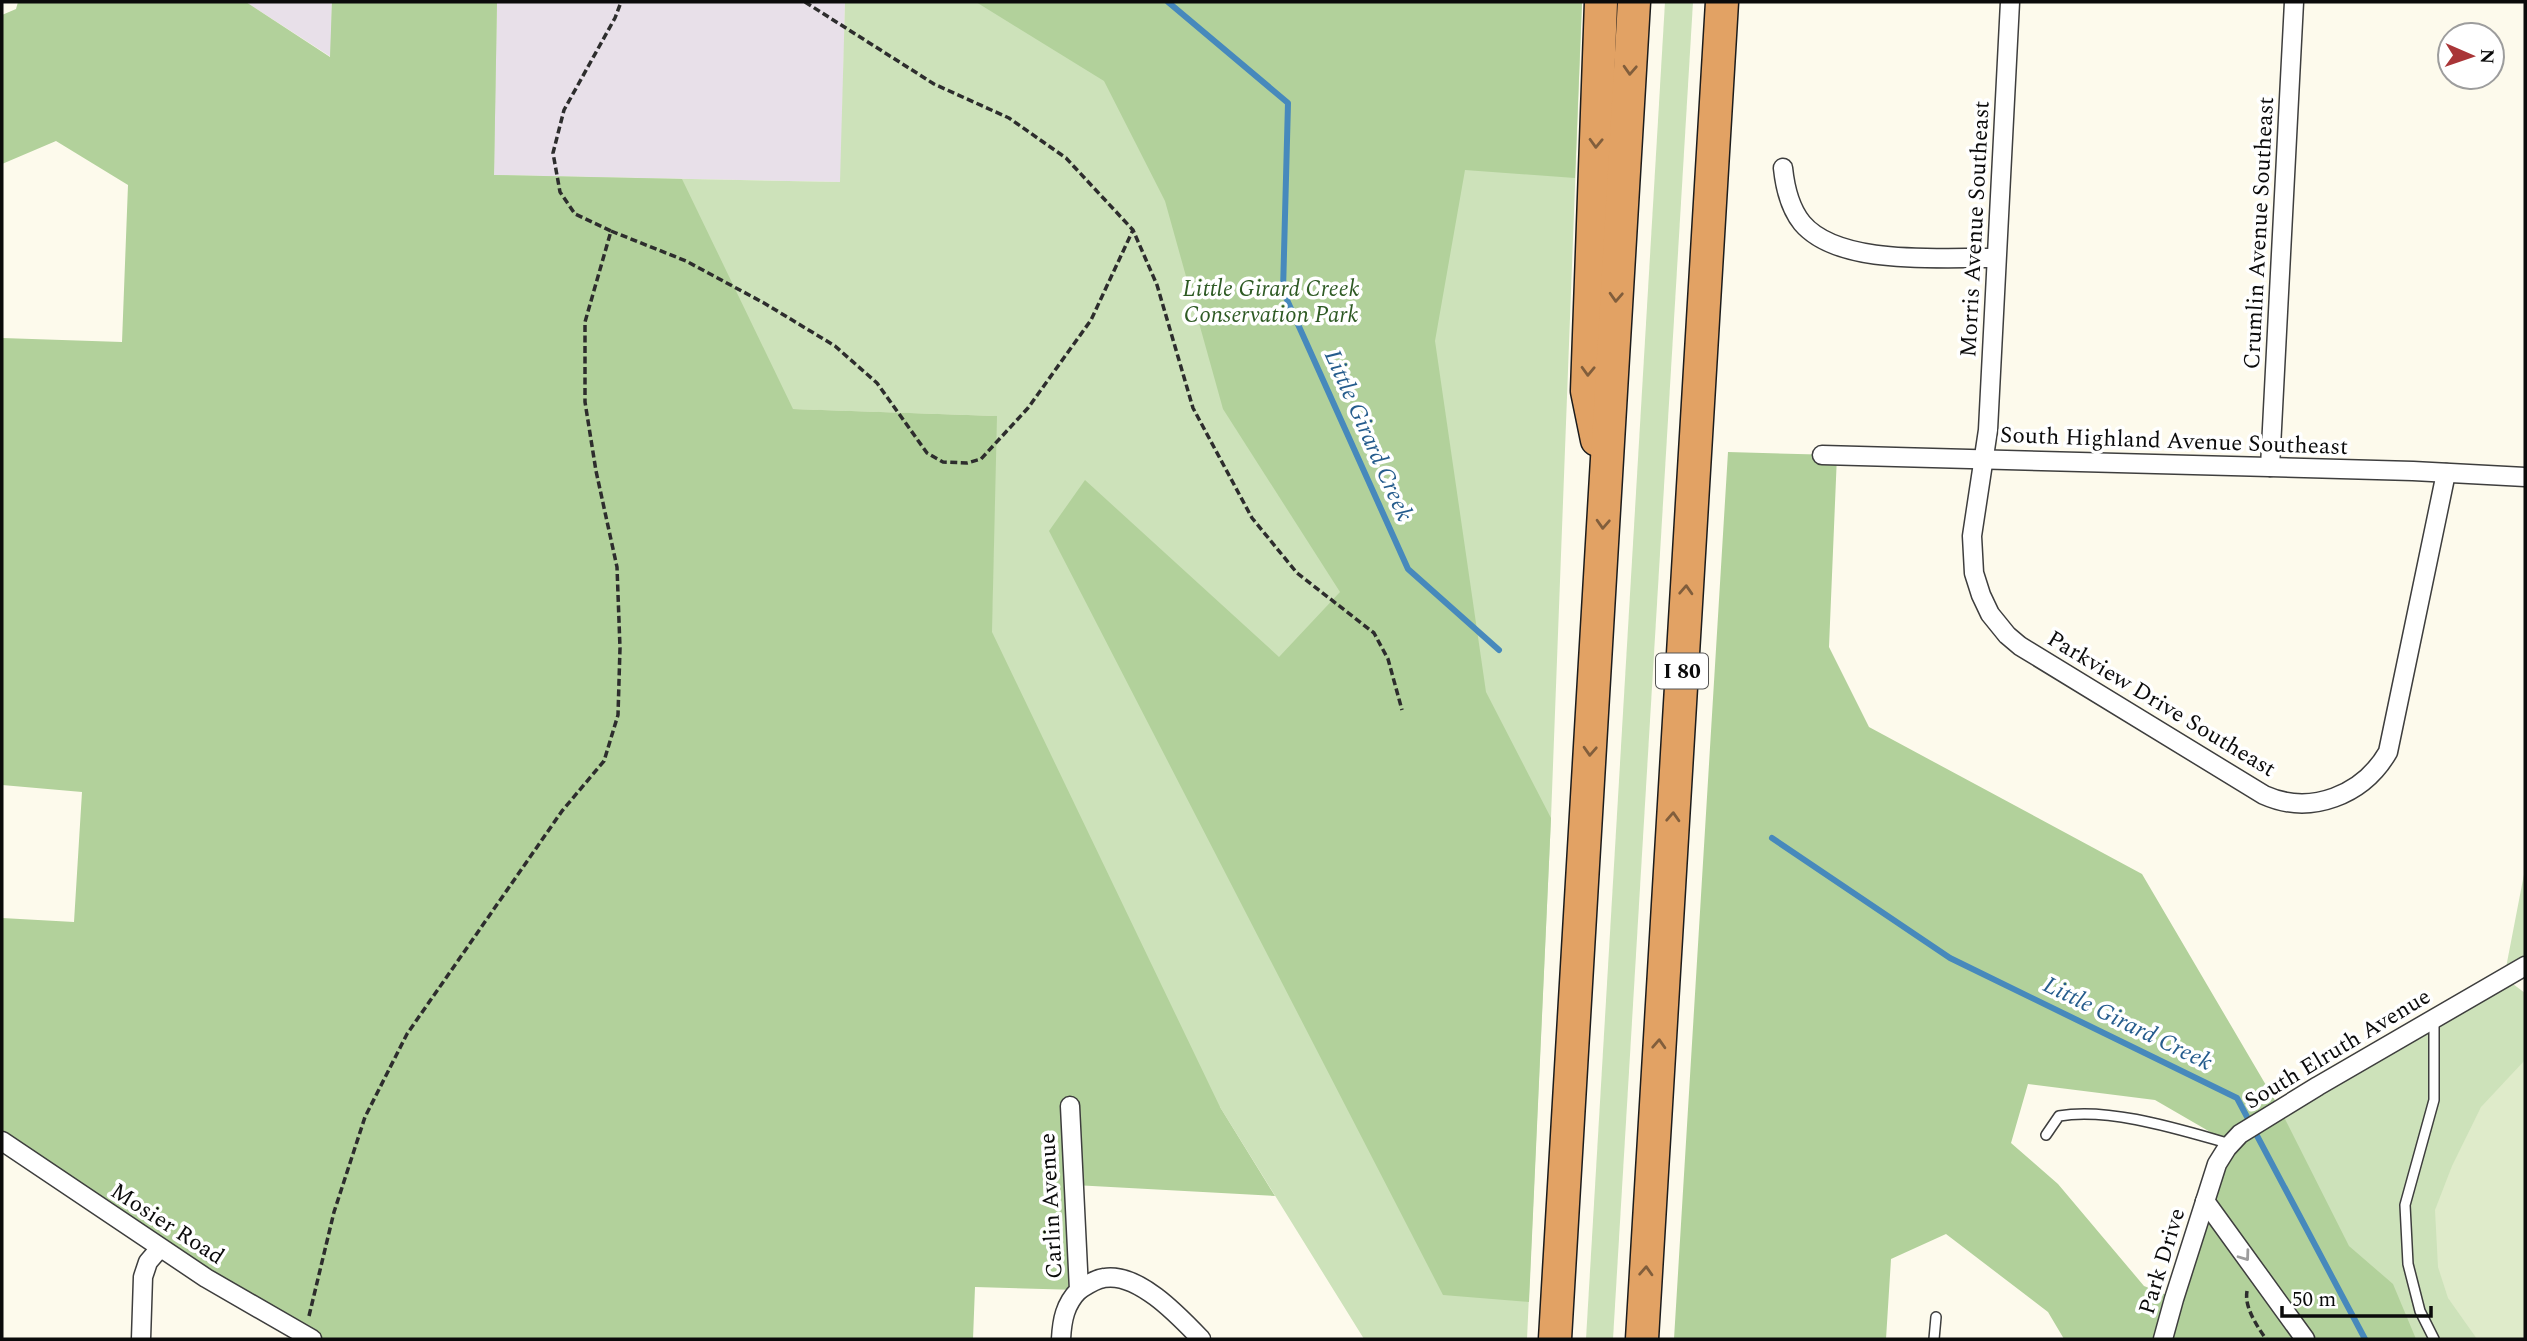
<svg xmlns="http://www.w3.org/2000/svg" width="2527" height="1341" font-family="Spectral,serif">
<rect width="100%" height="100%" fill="#fdfaec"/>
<g fill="#e8e0e9">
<polygon points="246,2 332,2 331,57"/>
<polygon points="497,2 845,2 841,182 493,175"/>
</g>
<g fill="#cde2ba">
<polygon points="332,2 497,2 494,175 840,182 845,2 1582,2 1551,818 1527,1339 1364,1339 1220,1107 982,1095 996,416 321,393"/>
<polygon points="1665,2 1693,2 1613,1339 1586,1339"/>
<polygon points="2525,869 2525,966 2505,978 2525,993 2525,1339 2171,1339 2247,1139 2504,978"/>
</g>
<g fill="#b2d19b" fill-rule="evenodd">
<polygon points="18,2 246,2 330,57 332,2 497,2 494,175 682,179 793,409 997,416 992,632 1220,1107 1275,1196 1074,1185 1079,1290 975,1287 973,1339 312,1339 2,1141 2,918 74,922 82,792 2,785 2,338 122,342 128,185 56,141 2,164 2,15 16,9"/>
<polygon points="976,2 1582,2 1575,178 1465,170 1435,341 1486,692 1551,818 1529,1302 1443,1295 1049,531 1085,480 1279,657 1340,592 1223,409 1165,201 1104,81"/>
<path d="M1728,452L1837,455L1829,647L1869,727L2142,874L2280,1109L2349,1246L2393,1284L2416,1339H2064L2048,1312L1946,1234L1891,1259L1886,1339H1674ZM2028,1084L2155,1100L2231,1144L2174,1298L2144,1286L2058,1184L2011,1143Z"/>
</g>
<polygon fill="#dfebca" points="2525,1060 2525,1339 2477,1339 2448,1298 2438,1267 2435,1210 2452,1166 2481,1107"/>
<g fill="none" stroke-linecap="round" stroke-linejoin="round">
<g stroke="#4789bc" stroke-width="6">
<polyline points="1168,2 1288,103 1283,291 1408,569 1499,650"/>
<polyline points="1772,838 1950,958 2237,1098 2365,1339"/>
</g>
<defs>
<g id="lane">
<polyline points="2434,1020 2434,1100 2405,1205 2408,1264 2420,1311 2434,1339"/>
<path d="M2046,1135L2059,1116C2110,1107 2181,1130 2231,1144"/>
<polyline points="1934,1339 1936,1317"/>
</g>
<g id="street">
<path d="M2010,2L1988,430L1972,536L1974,573L1981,595L1990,614L2007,635L2020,646L2264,795C2311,816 2363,795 2388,752L2446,473"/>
<path d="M1783,168C1785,187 1789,207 1802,223C1839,267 1943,257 1996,258"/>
<polyline points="1822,455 2413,471 2525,477"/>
<polyline points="2270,467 2294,2"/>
<polyline points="2,1141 206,1278 312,1339"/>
<polyline points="2205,1201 2305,1339"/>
<path d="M1079,1290C1087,1285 1095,1279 1104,1278C1138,1272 1179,1316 1201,1339"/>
<polyline points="141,1339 143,1277 148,1262 160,1248"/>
<path d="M1061,1339C1062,1320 1065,1304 1079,1290L1070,1106"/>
<polyline points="2163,1339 2174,1299 2217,1164 2227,1148 2240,1134 2318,1086 2525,966"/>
</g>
<g id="highway">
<polyline points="1597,440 1587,391 1601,2"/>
<polyline points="1555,1339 1634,2"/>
<polyline points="1642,1339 1722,2"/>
</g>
</defs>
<use href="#lane" stroke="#3e3e3e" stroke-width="12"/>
<use href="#street" stroke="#3e3e3e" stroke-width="21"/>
<use href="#highway" stroke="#1c1c1c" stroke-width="35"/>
<g stroke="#2d2d2d" stroke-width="3.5" stroke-dasharray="7 3.5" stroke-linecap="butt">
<polyline points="805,2 934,84 1009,118 1066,158 1133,230 1157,285 1193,408 1252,518 1297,573 1374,633 1388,659 1402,710"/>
<polyline points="611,231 686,261 764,303 835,346 877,383 927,453 943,462 967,463 981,459 1028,408 1091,320 1133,230"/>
<path d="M2247,1291C2244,1307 2257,1326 2266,1339"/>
<polyline points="309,1316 334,1212 365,1117 407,1034 562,811 604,761 618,715 620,648 617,567 596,471 585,402 585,322 611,231 575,214 560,192 553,153 564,110 615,18 621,2"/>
</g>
<use href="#lane" stroke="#fff" stroke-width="9"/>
<use href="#street" stroke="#fff" stroke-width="18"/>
<use href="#highway" stroke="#e2a264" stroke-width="32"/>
</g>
<defs><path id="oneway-chevron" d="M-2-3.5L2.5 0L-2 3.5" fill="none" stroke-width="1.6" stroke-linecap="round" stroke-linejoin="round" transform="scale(1.75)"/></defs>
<g stroke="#815e3c">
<use href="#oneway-chevron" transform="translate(1630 70) rotate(93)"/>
<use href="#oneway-chevron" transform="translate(1596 143) rotate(92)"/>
<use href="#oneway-chevron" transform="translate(1616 297) rotate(93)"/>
<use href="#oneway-chevron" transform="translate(1588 371) rotate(92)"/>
<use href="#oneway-chevron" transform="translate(1603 524) rotate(93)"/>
<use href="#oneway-chevron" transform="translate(1686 590) rotate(-87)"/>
<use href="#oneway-chevron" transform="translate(1590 751) rotate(93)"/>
<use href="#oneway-chevron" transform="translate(1673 817) rotate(-87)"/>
<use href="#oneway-chevron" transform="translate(1659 1044) rotate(-87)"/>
<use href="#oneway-chevron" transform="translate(1646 1271) rotate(-87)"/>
</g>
<use stroke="#9d9d9d" href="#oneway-chevron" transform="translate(2245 1256) rotate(54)"/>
<g text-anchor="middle" stroke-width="7" stroke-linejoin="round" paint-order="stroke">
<rect fill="#fff" stroke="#545454" stroke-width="2" x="1656" y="653.5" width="52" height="35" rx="5"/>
<g font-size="21" font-weight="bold" fill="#0b0b0b">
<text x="1682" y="678">I 80</text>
</g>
<g font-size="23" fill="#0b0b0b" stroke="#fff">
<text transform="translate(1974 229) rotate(-87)" y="8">Morris Avenue Southeast</text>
<text transform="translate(2258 233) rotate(-87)" y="8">Crumlin Avenue Southeast</text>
<text transform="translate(2174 440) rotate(2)" y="8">South Highland Avenue Southeast</text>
<text transform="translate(2162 703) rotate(31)" y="8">Parkview Drive Southeast</text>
<text transform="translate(2337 1048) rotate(-31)" y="8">South Elruth Avenue</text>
<text transform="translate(1050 1206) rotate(-93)" y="8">Carlin Avenue</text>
<text transform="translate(168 1223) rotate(33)" y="8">Mosier Road</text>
<text transform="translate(2161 1261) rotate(-73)" y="8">Park Drive</text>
</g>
<g font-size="23" font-style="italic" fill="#2e5a24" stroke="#fff">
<text x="1271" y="296">Little Girard Creek<tspan x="1271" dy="26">Conservation Park</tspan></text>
</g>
<g font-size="24" font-style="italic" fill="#255c8d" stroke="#fff">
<text transform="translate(1369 435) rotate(66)" y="8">Little Girard Creek</text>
<text transform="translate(2128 1023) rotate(26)" y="8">Little Girard Creek</text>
</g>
</g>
<rect width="2527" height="1341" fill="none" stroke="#0b0b0b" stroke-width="7"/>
<g transform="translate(2471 56) rotate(92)"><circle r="33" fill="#ffffff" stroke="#9d9d9d" stroke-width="2"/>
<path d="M0-5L12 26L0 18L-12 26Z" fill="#a93537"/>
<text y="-10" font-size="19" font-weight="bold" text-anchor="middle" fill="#0b0b0b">N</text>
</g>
<path d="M2282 1306v10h149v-10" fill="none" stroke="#0b0b0b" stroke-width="3.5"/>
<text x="2292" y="1306" font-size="21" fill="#0b0b0b" stroke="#ffffff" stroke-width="5" paint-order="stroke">50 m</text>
</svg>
